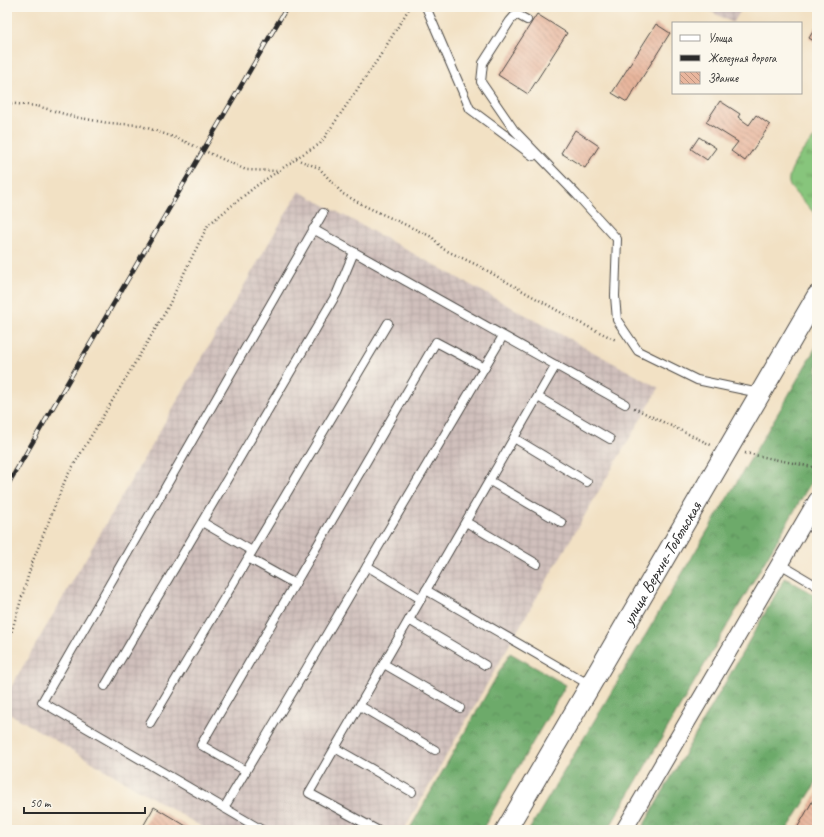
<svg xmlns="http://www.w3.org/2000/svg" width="824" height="837" font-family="Caveat,sans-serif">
<defs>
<pattern id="industrial-grid" width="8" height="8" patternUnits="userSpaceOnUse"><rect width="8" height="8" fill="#d0c0bc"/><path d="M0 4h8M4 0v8" fill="none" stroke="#b3a5a2"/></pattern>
<pattern id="grass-tufts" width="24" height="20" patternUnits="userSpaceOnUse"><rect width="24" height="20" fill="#87c57b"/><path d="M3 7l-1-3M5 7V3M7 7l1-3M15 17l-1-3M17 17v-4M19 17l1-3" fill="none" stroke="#6fa065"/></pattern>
<pattern id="forest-crowns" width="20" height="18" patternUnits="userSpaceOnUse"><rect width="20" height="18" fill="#6daa6b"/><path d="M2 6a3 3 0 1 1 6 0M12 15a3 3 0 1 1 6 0" fill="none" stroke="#5a8b58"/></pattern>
<pattern id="building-back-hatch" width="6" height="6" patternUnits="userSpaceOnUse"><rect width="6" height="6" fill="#e8b69d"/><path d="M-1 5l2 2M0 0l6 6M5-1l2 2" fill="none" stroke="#bc9480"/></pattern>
</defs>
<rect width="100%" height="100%" fill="#fbf7ec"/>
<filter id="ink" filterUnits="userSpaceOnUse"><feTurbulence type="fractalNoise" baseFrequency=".025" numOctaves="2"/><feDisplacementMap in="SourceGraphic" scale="8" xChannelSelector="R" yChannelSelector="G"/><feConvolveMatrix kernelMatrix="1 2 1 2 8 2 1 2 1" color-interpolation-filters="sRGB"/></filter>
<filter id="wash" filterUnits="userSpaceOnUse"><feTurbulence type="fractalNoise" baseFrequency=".012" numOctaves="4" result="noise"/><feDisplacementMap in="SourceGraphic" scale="16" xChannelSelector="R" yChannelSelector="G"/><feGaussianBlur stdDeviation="0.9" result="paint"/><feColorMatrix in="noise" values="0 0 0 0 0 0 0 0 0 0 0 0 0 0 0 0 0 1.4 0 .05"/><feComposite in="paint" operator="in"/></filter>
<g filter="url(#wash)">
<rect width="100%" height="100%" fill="#f2e1c4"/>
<g fill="url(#industrial-grid)">
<polygon points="702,7 743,7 733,23"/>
<polygon points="299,191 659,388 512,640 404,830 207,830 7,712 7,694"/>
</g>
<path fill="url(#grass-tufts)" stroke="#597853" d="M817,136V216C809,207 796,195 790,186C783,174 807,143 817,136Z"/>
<g fill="url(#forest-crowns)" stroke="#4c6a4b">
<polygon points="817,345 817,472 608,830 529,830 784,403"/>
<polygon points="785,578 817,596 817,782 787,830 641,830"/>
<polygon points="510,653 566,685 482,830 409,830"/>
</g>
<g id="blocks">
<g fill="url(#building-back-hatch)">
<polygon points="537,14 567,33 528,94 498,75"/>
<polygon points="656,24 670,33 627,102 612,93"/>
<polygon points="817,25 817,43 809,38"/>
<polygon points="720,101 740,114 738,117 749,125 756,115 770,125 745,161 731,151 738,142 706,122"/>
<polygon points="575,130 599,146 585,168 561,153"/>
<polygon points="699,137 716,148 707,160 691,149"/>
<polygon points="817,793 817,830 796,830"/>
<polygon points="154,807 193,830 141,830"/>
</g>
</g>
</g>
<g filter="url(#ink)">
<use href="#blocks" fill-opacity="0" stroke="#494642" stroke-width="1"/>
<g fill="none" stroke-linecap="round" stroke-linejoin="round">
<defs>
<g id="service">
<polyline points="426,7 470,109 533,156"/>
<polyline points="527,20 516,14 510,21 483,63 481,82 514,130 577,195 617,239 615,296 617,320 638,351 697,380 759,393"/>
<polyline points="313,229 625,404"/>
<polyline points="538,397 610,439"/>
<polyline points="514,438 587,482"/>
<polyline points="490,481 562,523"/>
<polyline points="202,522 252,551"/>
<polyline points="466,522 537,564"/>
<polyline points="248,558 295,584"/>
<polyline points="780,564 817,586"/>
<polyline points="367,566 421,599"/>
<polyline points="426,590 590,685"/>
<polyline points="409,620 485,665"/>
<polyline points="384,664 460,708"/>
<polyline points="105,686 337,293 354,252"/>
<polyline points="360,706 435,750"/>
<polyline points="150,723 388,323"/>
<polyline points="335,748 412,792"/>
<polyline points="246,771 201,745 436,342 485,368"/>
<polyline points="224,808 503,336"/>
<polyline points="262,830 42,702 323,213"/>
<polyline points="377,830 309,793 556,365"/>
</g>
<polyline id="minor" points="624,830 817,500"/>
<g id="tertiary">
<path id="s1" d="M506,830L817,296"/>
</g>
</defs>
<use href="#service" stroke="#494642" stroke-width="10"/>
<use href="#minor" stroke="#494642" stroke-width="18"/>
<use href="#tertiary" stroke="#494642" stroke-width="22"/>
<g stroke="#494642" stroke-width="2.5" stroke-dasharray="1 3" stroke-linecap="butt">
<polyline points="7,103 37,106 75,117 108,123 139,125 179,139 246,170 277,171"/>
<polyline points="296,158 320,144 380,56 410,7"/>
<polyline points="634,408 711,445"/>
<polyline points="745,453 817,468"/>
<polyline points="7,647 32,563 66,478 166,311 189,263 208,225 256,186 296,159 319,168 343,194 367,207 432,237 443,249 477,265 576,321 616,340"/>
</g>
<use href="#service" stroke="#fff" stroke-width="8"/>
<use href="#minor" stroke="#fff" stroke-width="16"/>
<use href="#tertiary" stroke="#fff" stroke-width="20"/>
<defs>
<polyline id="rail" points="7,486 287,7"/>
</defs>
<use href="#rail" stroke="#2b2b2b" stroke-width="4.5"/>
<use href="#rail" stroke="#fbf7ec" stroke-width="3" stroke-dasharray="9" stroke-linecap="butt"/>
</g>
</g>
<g text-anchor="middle" stroke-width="3.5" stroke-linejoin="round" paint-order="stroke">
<g font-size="17" fill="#2b2b2b" stroke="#fbf7ec">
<text dy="6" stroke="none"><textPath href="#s1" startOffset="309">улица Верхне-Тобольская</textPath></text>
</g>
</g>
<rect width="824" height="837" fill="none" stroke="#fbf7ec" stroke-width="24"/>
<rect x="672" y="22" width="130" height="72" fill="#fbf7ec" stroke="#a8a59f"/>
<rect x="680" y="35" width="20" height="6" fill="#ffffff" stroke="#a8a59f"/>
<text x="708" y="42" font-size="12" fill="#2b2b2b">Улица</text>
<rect x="680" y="55" width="20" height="6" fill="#2b2b2b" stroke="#a8a59f"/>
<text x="708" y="62" font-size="12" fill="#2b2b2b">Железная дорога</text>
<rect x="680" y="72" width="20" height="12" fill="url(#building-back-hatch)" stroke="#a8a59f"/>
<text x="708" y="82" font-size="12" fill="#2b2b2b">Здание</text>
<path d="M24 807v6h121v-6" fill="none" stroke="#2b2b2b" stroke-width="2"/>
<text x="30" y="807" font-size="12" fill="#2b2b2b" stroke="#fbf7ec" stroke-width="3" paint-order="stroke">50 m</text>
</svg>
